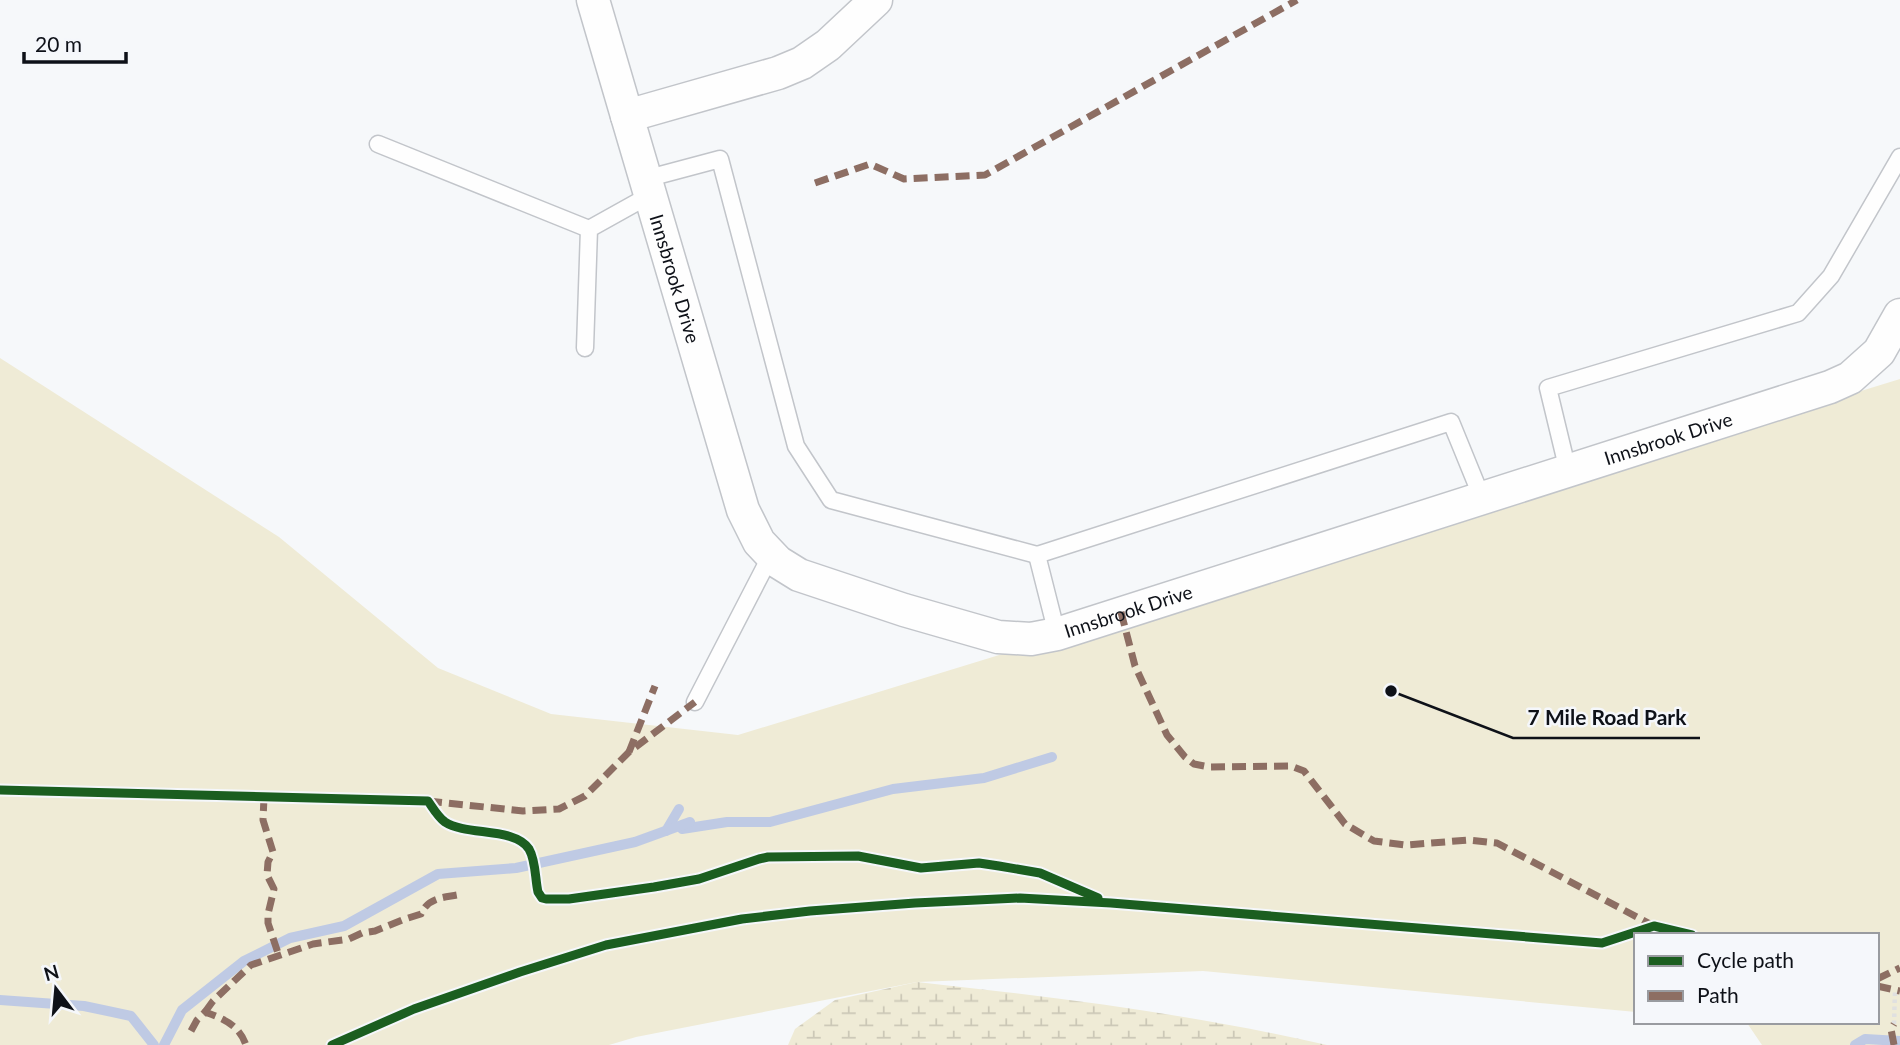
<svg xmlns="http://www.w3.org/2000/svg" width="1900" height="1045" font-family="Lato,sans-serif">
<defs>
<pattern id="wetland-marsh" width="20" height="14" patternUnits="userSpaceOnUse" patternTransform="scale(1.75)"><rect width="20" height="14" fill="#efebd6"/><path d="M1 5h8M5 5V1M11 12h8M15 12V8" fill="none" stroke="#ccc8b7"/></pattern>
</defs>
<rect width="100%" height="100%" fill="#f6f8fa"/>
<polygon fill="#efebd6" points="0,358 279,537 438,668 551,714 738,735 1900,379 1900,1045 1762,1045 1747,1023 1738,1022 1877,1022 1877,935 1636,935 1636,1012 1203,971 917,982 636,1037 609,1045 0,1045"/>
<path fill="url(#wetland-marsh)" d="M917,982C1054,997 1192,1014 1327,1045H788L795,1029L835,1000Z"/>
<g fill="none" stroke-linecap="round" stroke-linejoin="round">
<g stroke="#bfcae4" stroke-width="10">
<polyline points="682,829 727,822 770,822 893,789 984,778 1052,757"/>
<polyline points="666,831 679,809"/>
<polyline points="0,1000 84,1006 131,1016 154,1045"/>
<polyline points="164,1045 182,1010 244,961 290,938 344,926 438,874 516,868 635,842 690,822"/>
<polyline points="1855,1045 1865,1039 1900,1041"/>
</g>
<defs>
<g id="service">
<polyline points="378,144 589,229"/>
<polyline points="645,179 720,159 796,446 831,500 1037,555"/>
<polyline points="585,348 589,229 650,195"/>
<polyline points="1568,471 1548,388 1798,313 1831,276 1900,157"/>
<polyline points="1057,634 1037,555 1451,422 1482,498"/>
<polyline points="695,702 771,555"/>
</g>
<g id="minor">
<polyline points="593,0 627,116"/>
<path id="s1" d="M876,0L828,45L802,63L778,73L627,116L743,510L759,542L778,562L799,575L904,610L998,637L1031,639L1057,634L1830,387L1850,378L1879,352L1900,315"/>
</g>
</defs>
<use href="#service" stroke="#c2c5ca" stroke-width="19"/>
<use href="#minor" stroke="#c2c5ca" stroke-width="35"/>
<polyline stroke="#e0e0e0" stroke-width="4.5" stroke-dasharray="3.5 3.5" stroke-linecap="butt" points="1894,1024 1895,991"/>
<use href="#service" stroke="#fefefe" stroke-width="16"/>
<use href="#minor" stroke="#fefefe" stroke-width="32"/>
<g stroke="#8d6e63" stroke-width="7" stroke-dasharray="14 7" stroke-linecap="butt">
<polyline points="815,183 870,164 904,179 985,175 1297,0"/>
<polyline points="1121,612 1135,666 1167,735 1185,757 1194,764 1209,767 1291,766 1304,771 1345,824 1374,841 1406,845 1469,840 1497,843 1654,926"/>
<polyline points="629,752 655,686"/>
<polyline points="264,797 263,820 273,852 268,862 267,875 274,889 268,914 268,923 279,956"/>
<polyline points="428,801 523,811 559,809 585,796 629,752 695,702"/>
<polyline points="1877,979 1900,968"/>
<polyline points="1877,986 1900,991"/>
<path d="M205,1012L213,1001L251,965L313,944L349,939L362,933L375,931L402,920L421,914C428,898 441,898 457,895"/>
<path d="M191,1031L197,1020L205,1012C224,1019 239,1025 246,1045"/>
<polyline points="1894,1045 1891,1029 1894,1024"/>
</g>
<defs>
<g id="cycleway">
<path d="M0,790L428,801C433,808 438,817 445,822C466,836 515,827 529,849C536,861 535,879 538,892L542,898L546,899H569L654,887L699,879L759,859L768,857L858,856L921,868L979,863L999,866L1040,873L1098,898"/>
<polyline points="332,1045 414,1009 520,972 606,945 742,919 810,911 915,903 1020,898 1111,903 1602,943 1654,926 1692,935"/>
</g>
</defs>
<use href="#cycleway" stroke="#f5f7fb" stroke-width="13"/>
<use href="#cycleway" stroke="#1b5e20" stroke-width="9"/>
</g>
<g text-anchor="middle" stroke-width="5" stroke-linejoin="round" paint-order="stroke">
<g font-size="19" fill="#0e1118" stroke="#f5f7fb">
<text dy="7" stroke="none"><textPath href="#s1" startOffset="450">Innsbrook Drive</textPath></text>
<text dy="7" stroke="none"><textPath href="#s1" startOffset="1689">Innsbrook Drive</textPath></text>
<text dy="7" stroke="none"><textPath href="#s1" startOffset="1122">Innsbrook Drive</textPath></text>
</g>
</g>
<path fill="none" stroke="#0e1118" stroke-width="2.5" d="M1391 691L1513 738H1700"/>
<circle fill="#0e1118" stroke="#f5f7fb" stroke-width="2.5" cx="1391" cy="691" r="7"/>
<g font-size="21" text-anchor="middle" font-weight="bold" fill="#0e1118" stroke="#f5f7fb" stroke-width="5" stroke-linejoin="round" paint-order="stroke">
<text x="1607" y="725">7 Mile Road Park</text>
</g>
<rect x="1634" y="933" width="245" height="91" fill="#f5f7fb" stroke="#999ba0" stroke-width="2"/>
<rect x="1648" y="956" width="35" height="10" fill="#1b5e20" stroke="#999ba0" stroke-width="2"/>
<text x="1697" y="968" font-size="21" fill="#0e1118">Cycle path</text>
<rect x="1648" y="991" width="35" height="10" fill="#8d6e63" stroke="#999ba0" stroke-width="2"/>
<text x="1697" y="1003" font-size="21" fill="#0e1118">Path</text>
<g transform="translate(56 989) rotate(344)" stroke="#f5f7fb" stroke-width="5" paint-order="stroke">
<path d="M0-5L12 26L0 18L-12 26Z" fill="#0e1118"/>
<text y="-10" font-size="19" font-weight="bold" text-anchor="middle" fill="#0e1118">N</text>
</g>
<path d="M24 52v10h102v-10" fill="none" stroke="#0e1118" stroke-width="3.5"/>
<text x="35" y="52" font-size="21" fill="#0e1118" stroke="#f5f7fb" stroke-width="5" paint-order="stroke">20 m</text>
</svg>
